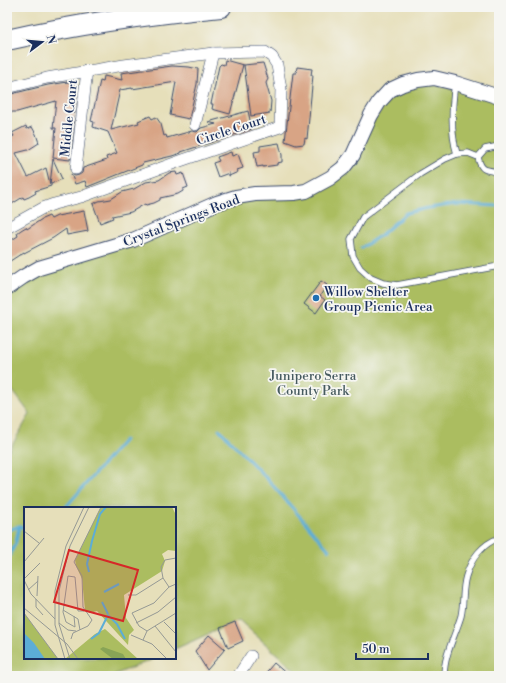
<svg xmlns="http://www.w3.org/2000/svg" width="506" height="683" font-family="'Libre Bodoni',serif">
<rect width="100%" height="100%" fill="#f6f6f2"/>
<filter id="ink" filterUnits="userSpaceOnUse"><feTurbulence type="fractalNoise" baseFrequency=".025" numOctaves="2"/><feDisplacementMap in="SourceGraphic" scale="8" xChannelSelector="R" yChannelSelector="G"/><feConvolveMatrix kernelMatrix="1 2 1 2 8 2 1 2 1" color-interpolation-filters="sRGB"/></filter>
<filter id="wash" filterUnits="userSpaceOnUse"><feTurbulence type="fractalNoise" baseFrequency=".012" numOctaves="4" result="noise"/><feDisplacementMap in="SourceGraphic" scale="16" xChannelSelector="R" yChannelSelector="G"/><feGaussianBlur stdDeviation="0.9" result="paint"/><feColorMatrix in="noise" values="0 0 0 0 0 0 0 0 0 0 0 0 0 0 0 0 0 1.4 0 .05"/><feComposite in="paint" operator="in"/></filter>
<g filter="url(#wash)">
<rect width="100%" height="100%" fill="#e6dfba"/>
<polygon fill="#abbd60" stroke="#63765f" points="427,82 499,100 499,676 301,676 239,620 175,649 175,508 25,508 25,658 156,658 111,676 7,676 7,454 30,414 7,383 7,299 21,284 46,271 224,205 322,187 394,94"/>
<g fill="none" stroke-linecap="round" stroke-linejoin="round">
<g stroke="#5cadd6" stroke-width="3">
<polyline points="361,248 381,235 406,213 428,208 458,204 499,206"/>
<polyline points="219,429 269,481 329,550"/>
<polyline points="65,508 124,440"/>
<polyline points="19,526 25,528"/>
<polyline points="7,531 19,526"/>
<polyline points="7,562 16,542 19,526"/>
</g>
</g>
<g id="blocks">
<g fill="#d8a485">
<polygon points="225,60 243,65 230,114 212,109 213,104 211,104 219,66 221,64 224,65"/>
<polygon points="263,63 268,79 266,83 271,101 270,113 251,116 244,65"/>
<polygon points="172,66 189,67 198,69 197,84 189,119 170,115 176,82 132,89 132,88 120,90 111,130 139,123 138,121 150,116 152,119 156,117 161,124 164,136 166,135 167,138 192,131 197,132 201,128 216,124 208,122 248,111 252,129 181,152 181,153 172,156 143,163 142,165 87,187 85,181 75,184 71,174 75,176 79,175 82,173 83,168 107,160 106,157 117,153 108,132 93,127 94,122 91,121 100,81 103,82 104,76 122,80 121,73"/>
<polygon points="297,67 312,69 311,75 313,75 307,139 305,138 304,144 296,145 285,141 293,73 296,73"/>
<polygon points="68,82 76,84 76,89 77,89 70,160 53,158 56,128 53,128 56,101 17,112 7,112 7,95 48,85"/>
<polygon points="26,126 27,129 32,127 36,134 39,143 28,150 16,153 28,177 46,168 50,184 53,159 62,179 51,184 51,186 35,191 36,193 29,197 24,199 23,197 7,207 7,139 14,136 12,133"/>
<polygon points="279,143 282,155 282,162 277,163 277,165 263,167 263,166 257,167 254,152 260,151 260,146"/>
<polygon points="231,152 232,156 238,154 243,168 237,170 238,172 229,176 229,173 218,177 213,163 219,161 217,157"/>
<polygon points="176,172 177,175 183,173 188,187 183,189 183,191 178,194 160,198 160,200 154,203 146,205 145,204 131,212 112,216 113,218 100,223 93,204 99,201 111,199 122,192 134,189 146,182 159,180 169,173"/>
<polygon points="84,211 88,231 67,235 66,229 53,238 24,253 24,252 7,263 7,243 18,236 17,233 21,230 26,227 27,229 42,219 49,216 51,219 57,216"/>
<polygon points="321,281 327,285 320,296 325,300 316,313 304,304"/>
<polygon points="235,622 243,641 228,648 220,628"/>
<polygon points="209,635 225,649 207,670 195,651"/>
<polygon points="274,663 289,676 263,676"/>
</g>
</g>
</g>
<g filter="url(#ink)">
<use href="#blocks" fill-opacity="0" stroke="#39496c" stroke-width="1"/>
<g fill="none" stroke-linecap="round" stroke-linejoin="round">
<defs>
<g id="service">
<path d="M455,83C452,106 450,131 457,154"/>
<path d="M499,146L485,149L478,157C481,171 485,170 499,172"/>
<polyline points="478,157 468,153 457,154 445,159 420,174 363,217 351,239 353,256 360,268 371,278 383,283 397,285 499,266"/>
<path d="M444,676C444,655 455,636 461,616C464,603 462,589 466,576C471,559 482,544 499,538"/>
</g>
<g id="minor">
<polyline points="7,88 47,78 124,65 213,53 265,52 272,57 277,65 281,89 280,127 183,160 81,197 54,204 43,208 7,228"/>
<polyline points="195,125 213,53"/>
<polyline points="76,169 87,70"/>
<polyline points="242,676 240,673 251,656"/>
</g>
<polyline id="tertiary" points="7,288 23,277 39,268 133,240 217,203 236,197 255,194 294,193 306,191 330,178 343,168 353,155 371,115 379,102 390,90 403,84 418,80 434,78 455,83 499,97"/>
<path id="motorway" d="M7,40C78,24 149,14 221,7"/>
</defs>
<use href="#service" stroke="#39496c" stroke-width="7"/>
<use href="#minor" stroke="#39496c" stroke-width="12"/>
<use href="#tertiary" stroke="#39496c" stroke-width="16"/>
<use href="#motorway" stroke="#39496c" stroke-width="22"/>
<use href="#service" stroke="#fff" stroke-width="5.5"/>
<use href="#minor" stroke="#fff" stroke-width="11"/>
<use href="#tertiary" stroke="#fff" stroke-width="14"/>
<use href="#motorway" stroke="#fff" stroke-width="20"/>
</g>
</g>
<circle fill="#1f6fb2" stroke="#f6f6f2" stroke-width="1.5" cx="316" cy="298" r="4"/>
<g text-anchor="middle" stroke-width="3.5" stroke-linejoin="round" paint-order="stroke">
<g font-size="13" fill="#1b2f5e" stroke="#f6f6f2">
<text transform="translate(68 118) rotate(-84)" y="5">Middle Court</text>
<text transform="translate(231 129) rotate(-18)" y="5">Circle Court</text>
<text transform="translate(181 220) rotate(-21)" y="5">Crystal Springs Road</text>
</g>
<g font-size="13" fill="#1b2f5e" stroke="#f6f6f2" text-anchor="start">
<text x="324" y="296">Willow Shelter<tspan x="324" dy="15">Group Picnic Area</tspan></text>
</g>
<g font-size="13" fill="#465a5f" stroke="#f6f6f2">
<text x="313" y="380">Junipero Serra<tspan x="313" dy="15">County Park</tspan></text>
</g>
</g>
<g transform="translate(24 507)">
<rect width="152" height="152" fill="#e6dfba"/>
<path d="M77,0H148L152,8V44L144,43L138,47L141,54L138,64L100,88L102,111L110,123L105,128L104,138L73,104L66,106L61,103L58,72L52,59L51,53ZM0,106L34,152H0ZM81,122L114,152H41L71,127Z" fill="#abbd60"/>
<path d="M79,140L99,147L102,152H89L76,142Z" fill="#88a456"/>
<path d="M0,126L10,136L21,152H0Z" fill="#5cadd6"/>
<path fill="none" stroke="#5cadd6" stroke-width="2" d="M65,65L63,57L68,34L76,7L82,0M80,85L95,77M78,95L84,107M84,108L93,117L101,132M67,132L75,126L84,108"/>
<path fill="none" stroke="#959995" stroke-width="1" d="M0,24L15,36M0,55L20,31M0,72L16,56M0,73L7,87L31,112M145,80L139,71L137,60L141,53L152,51M4,83L14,74M104,88H112L139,71M13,89L14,69M12,92V100L19,108M0,101L43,137L54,152M39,103L54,112L56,123M0,106L34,152M50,109L51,120L42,115L39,105L44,69L51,70L54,104H60M140,115L152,127M35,116L44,123L52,124M112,116L134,105L152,90M131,119L152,145M123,124L115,119L108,106L130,96L145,80L152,77M107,128L128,137L143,152M47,132L49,126L64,119L68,113L59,100L58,69L50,55L77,0M119,133L123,124L152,106M41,152L31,118V84L42,39L60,0M46,152L35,117V84L46,39L65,0"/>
<path fill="#d62828" fill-opacity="0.15" stroke="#d62828" stroke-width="2" d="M45,43L114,63L99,114L30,95Z"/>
<rect width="152" height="152" fill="none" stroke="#1b2f5e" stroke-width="2"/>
</g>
<rect width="506" height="683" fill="none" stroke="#f6f6f2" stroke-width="24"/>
<g transform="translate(42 42) rotate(74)" stroke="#f6f6f2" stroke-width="3" paint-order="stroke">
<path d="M0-3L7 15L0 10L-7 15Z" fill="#1b2f5e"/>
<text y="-6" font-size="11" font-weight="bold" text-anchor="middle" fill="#1b2f5e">N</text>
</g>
<path d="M356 653v6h72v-6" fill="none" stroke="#1b2f5e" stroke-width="2"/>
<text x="362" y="653" font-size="12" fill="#1b2f5e" stroke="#f6f6f2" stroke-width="3" paint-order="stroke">50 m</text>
</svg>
